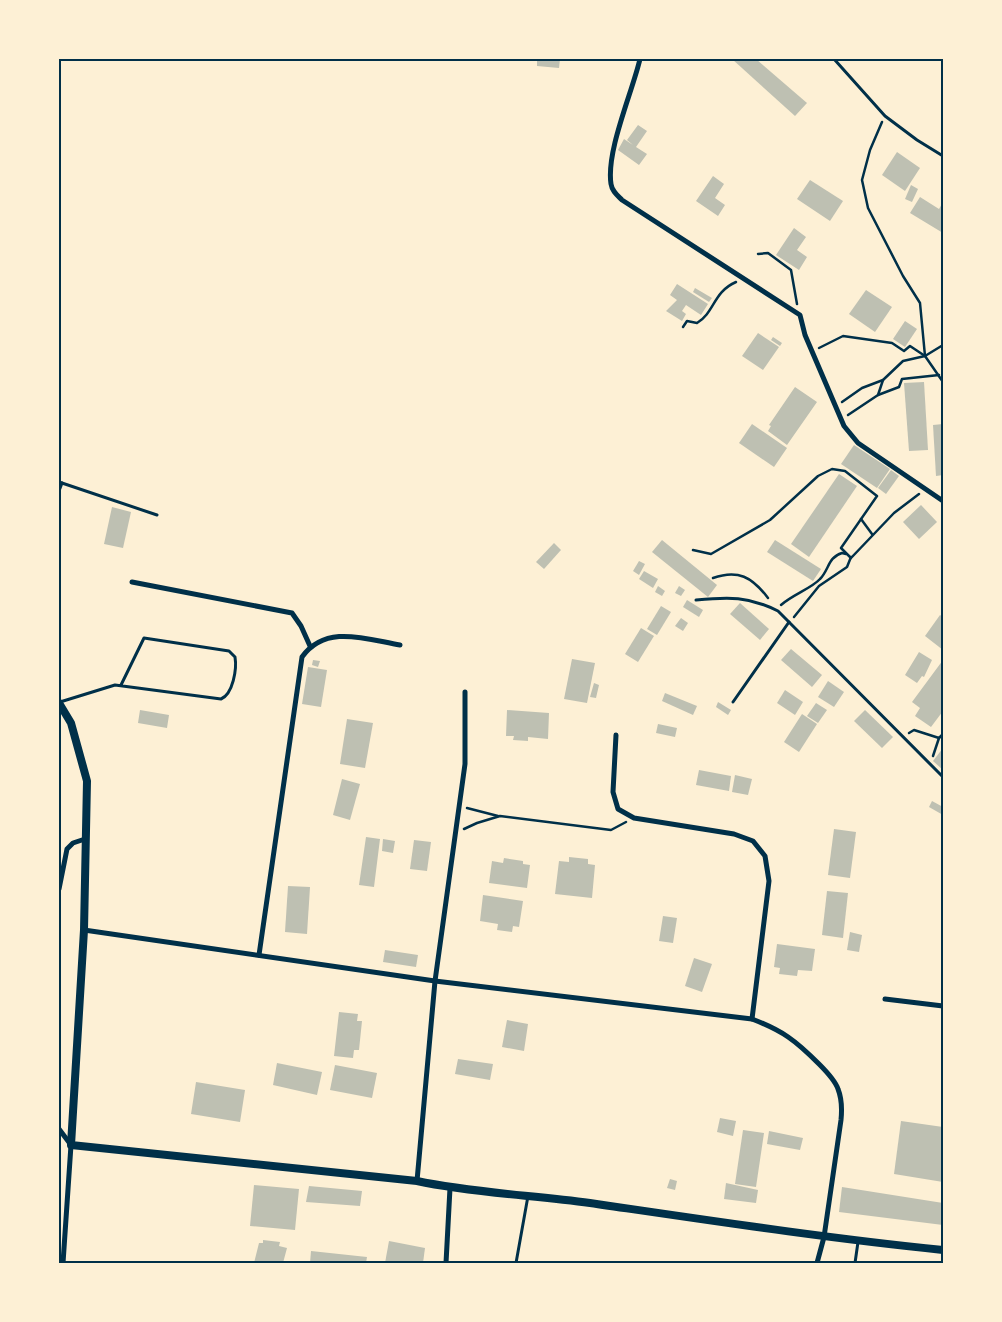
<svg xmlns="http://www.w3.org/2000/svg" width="1002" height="1322" font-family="'Space Grotesk',sans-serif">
<rect width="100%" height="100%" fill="#fdf0d5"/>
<g fill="#bec0b2">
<polygon points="537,59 560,59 559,68 537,66"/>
<polygon points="732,59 756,59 807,103 795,116"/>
<polygon points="638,125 647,131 636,147 647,154 639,165 618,150 624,139 633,145 627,140"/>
<polygon points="897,152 920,168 905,191 882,175"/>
<polygon points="713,176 724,184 715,198 725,205 718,216 696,201"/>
<polygon points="810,180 843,201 830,221 797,199"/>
<polygon points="911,185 918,189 912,202 905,199"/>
<polygon points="920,197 939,209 943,202 943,233 910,213"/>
<polygon points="794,228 806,237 797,250 807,257 799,270 776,255"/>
<polygon points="677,284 708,304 701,315 686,305 682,311 686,314 682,321 666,311 677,300 670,295"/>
<polygon points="695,288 712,298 709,302 693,292"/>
<polygon points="866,290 892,307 875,332 849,314"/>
<polygon points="905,321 917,329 905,347 893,339"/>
<polygon points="758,333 779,347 763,370 742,356"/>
<polygon points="773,337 782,343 780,346 771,340"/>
<polygon points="924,382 928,450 909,451 904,383"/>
<polygon points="795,387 817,402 787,445 768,431 771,426 769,425"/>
<polygon points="752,424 787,448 774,467 739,443"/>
<polygon points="943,424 943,475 936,476 933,425"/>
<polygon points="854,445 890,469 877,488 841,464"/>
<polygon points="891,470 899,476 886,494 878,488"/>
<polygon points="839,474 857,486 809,557 791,544"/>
<polygon points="921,505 937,522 919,539 903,522"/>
<polygon points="112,507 131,512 123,548 104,544"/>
<polygon points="662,540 717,585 708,597 652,552"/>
<polygon points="775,540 821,569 813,581 767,552"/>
<polygon points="554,543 561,550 544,569 536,562"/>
<polygon points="639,561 645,564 639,575 633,571"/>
<polygon points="644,571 658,579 653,588 639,579"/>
<polygon points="658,586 665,591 662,596 655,592"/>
<polygon points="679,586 685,590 681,596 675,593"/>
<polygon points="687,600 703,610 699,617 683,607"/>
<polygon points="740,603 769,629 760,640 730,614"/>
<polygon points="661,606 671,612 657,635 647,629"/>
<polygon points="940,615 943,617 943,650 925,636"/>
<polygon points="681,618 688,623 683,631 675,626"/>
<polygon points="641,628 654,636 638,662 625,654"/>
<polygon points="791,649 822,675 812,687 781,660"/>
<polygon points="919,652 932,660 924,677 922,676 917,683 905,675"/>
<polygon points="572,659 595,663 587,703 564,699"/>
<polygon points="313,660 320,661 318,667 312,665"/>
<polygon points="943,660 943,711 931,727 915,716 920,708 912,702"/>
<polygon points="308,667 327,670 321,707 302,704"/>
<polygon points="828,681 844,692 834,707 818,697"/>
<polygon points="594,683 599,685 596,698 590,697"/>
<polygon points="785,690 803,702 795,715 777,703"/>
<polygon points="665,693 697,706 693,715 662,701"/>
<polygon points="718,702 731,710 728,715 716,707"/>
<polygon points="816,703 827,710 818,723 807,716"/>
<polygon points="140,710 169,715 167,728 138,723"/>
<polygon points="507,710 549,713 548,739 528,737 528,741 513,740 514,736 506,736"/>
<polygon points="865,710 893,737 882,748 854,721"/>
<polygon points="802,714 817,724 799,752 784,742"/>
<polygon points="347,719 373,723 365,768 340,764"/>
<polygon points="658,724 677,728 675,737 656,733"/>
<polygon points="943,748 943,770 933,761"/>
<polygon points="699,770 731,776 729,791 696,785"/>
<polygon points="735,775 752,779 748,795 732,792"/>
<polygon points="342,779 360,784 350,820 333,815"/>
<polygon points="932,801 943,807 943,815 929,807"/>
<polygon points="834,829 856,832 850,878 828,875"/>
<polygon points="366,837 380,839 374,887 359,885"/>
<polygon points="383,839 395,841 393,853 382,851"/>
<polygon points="414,840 431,842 427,871 410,869"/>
<polygon points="569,857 588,859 588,864 595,865 592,898 555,894 559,861 569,862"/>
<polygon points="504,858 523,861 523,864 530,865 527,888 489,883 492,861 503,863"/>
<polygon points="288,886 310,887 307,934 285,932"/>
<polygon points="827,891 848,893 843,938 822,935"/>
<polygon points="483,895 523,901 519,927 513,926 512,932 497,930 498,924 480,921"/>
<polygon points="663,916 677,918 673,943 659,941"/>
<polygon points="850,932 862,935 859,952 847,950"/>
<polygon points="777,944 815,949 812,971 798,970 797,976 779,974 780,968 774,967"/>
<polygon points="385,950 418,955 416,967 383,962"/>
<polygon points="694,958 712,964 702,992 685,986"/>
<polygon points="339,1012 358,1014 357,1021 362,1021 359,1050 354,1050 353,1058 334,1056"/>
<polygon points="507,1020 528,1024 524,1051 502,1047"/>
<polygon points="458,1059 493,1064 490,1080 455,1074"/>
<polygon points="277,1063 322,1072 317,1095 273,1085"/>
<polygon points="335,1065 377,1073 372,1098 330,1090"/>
<polygon points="196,1082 245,1090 240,1122 191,1114"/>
<polygon points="720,1118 736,1121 733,1136 717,1132"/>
<polygon points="901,1121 943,1127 943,1182 894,1174"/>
<polygon points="743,1130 764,1133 756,1187 735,1184"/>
<polygon points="769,1131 803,1138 800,1150 767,1144"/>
<polygon points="670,1179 677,1181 675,1190 667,1188"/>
<polygon points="726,1183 758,1190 756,1203 724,1199"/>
<polygon points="254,1185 299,1189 295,1230 250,1226"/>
<polygon points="309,1186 362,1191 360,1206 306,1202"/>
<polygon points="842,1187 943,1203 943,1225 839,1212"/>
<polygon points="263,1240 280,1242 279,1246 287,1248 283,1263 254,1263 259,1243 263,1243"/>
<polygon points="389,1241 425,1248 423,1263 385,1263"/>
<polygon points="311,1251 367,1257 366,1263 310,1263"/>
</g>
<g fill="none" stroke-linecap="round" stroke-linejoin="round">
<g stroke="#003049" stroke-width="2.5">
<polyline points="882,122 870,150 862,180 868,208 903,276 920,303 925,356 943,382"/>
<polyline points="758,254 768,253 791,270 797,304"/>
<path d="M683,327L687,321L697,323C715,312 713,292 736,282"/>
<polyline points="819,348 843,336 892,343 904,351 910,346 925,356"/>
<polyline points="878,395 899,387 902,379 939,375"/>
<polyline points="842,402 862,388 883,380 903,361 925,356 943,345"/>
<polyline points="848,415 878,395 883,380"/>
<polyline points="861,519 872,534"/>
<polyline points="693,550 711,554 770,520 818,476 832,469 845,471 877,496 841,548 851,558 894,513 919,494"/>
<path d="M713,578C738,569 752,577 768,598"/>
<path d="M781,605C792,595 812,588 820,579C829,570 828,557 842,553L846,554"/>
<polyline points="794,617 819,586 847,567 851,557"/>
<polyline points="909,733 914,730 939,738 943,734"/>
<polyline points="933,756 939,738"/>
<polyline points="467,808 498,816"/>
<polyline points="464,829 477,823 500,816 611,830 626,822"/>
</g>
<g stroke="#003049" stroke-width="3">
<polyline points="834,59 885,116 917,140 943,156"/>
<polyline points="59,482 157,515"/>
<polyline points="59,491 62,483"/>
<path d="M696,600C728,597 749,596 778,611L943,777"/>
<path d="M60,702L115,685L221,699C233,694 237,669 235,657L229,651L144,638L121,685"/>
<polyline points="733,702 789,622"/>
<polyline points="516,1263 528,1196"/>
<polyline points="855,1263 858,1242"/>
</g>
<g stroke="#003049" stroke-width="5">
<path d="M640,59C632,93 606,151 611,184C612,191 617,195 622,200L800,315L805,335L844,426L858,443L943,501"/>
<polyline points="132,582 292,613 301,626 310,646"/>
<polyline points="616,735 613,792 618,809 634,818 734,834 753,841 765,856 769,881 752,1019"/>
<polyline points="59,889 67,849 73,843 85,839"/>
<path d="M84,930L435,981L752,1019C783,1031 795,1040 819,1064C826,1071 835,1080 838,1089C842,1099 842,1110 841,1120L824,1237L817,1263"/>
<path d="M259,955L302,657C326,624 365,639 400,645"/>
<polyline points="885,999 943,1006"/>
<polyline points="59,1129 71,1145 63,1263"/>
<polyline points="417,1181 435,981 465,764 465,692"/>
<polyline points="446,1263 450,1188"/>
</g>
<path stroke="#003049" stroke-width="8" d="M59,703L71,723L87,781L84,930L71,1145L417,1181C473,1193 532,1195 590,1203C707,1220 825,1238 943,1250"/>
</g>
<rect width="1002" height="1322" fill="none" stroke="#fdf0d5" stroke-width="120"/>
<rect x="60" y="60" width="882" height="1202" fill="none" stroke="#003049" stroke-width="2"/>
</svg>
